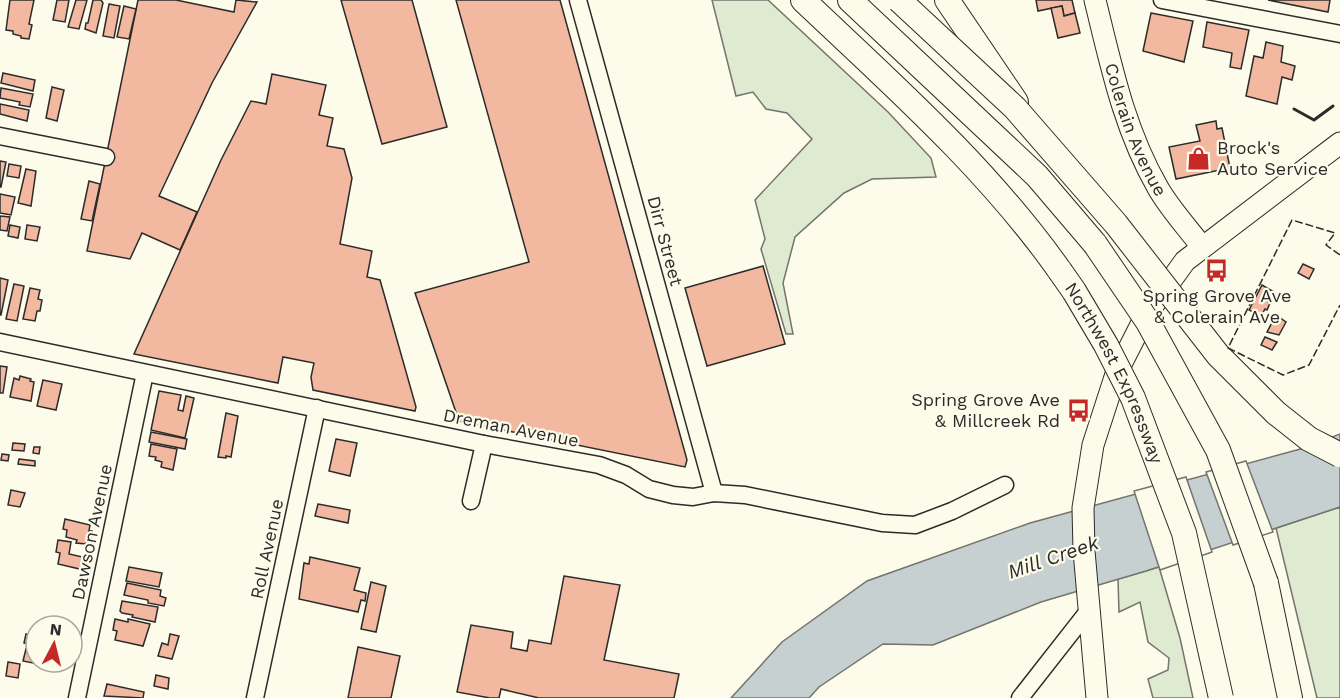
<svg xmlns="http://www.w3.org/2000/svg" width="1340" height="698" font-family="'Work Sans',sans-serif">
<rect width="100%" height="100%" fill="#fdfbea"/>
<g fill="#deebd1" stroke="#74746e" stroke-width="1.5">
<polygon points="712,0 768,0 888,112 931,158 936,177 872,179 844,193 795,237 783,283 793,334 786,334 761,249 765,239 755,200 812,139 787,113 766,109 753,92 736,96"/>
<polygon points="1340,507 1340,698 1317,698 1276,528"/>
<polygon points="1159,567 1180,638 1193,698 1153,698 1148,679 1168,670 1169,658 1148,642 1140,602 1119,612 1118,579"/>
</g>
<polygon fill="#c7d0d0" stroke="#74746e" stroke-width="1.5" points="1340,434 1340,507 1146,571 1041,602 933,645 883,644 819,687 809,698 731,698 782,642 867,581 1030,523 1304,448"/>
<g fill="#fdfbea" stroke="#74746e" stroke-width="1.5">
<polygon points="1246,461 1273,532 1233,545 1206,472"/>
<polygon points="1186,477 1212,552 1160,570 1134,491"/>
</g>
<g fill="#f2b8a0" stroke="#2b2b2b" stroke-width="1.5">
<polygon points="10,0 34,0 29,24 32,25 29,39 21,38 21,36 13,34 13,31 6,30"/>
<polygon points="57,0 69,0 65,22 53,20"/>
<polygon points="76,0 87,0 79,29 68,27"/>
<polygon points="93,0 101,0 103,3 96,33 85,29 86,23 88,23"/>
<polygon points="138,0 176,0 234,12 236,0 257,2 212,83 159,196 197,212 180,250 142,233 130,259 87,251"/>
<polygon points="341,0 412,0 447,127 382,144"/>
<polygon points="456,0 560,0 687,460 685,467 459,421 415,293 529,262"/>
<polygon points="1036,0 1072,0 1075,13 1064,16 1062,6 1038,11"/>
<polygon points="1268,0 1330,0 1328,12"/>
<polygon points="109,4 120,6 114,38 103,36"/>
<polygon points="124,6 136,9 129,39 117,37"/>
<polygon points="1062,6 1064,16 1075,13 1080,33 1058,38 1051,8"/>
<polygon points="1151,13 1193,21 1184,62 1143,51"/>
<polygon points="1207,22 1249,30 1241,69 1230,67 1232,53 1203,47"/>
<polygon points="1266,42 1283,46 1281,62 1295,66 1292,80 1282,77 1277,104 1246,96 1254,56 1263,58"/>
<polygon points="3,73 35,80 33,91 1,83"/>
<polygon points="272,74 326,85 319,115 333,118 327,146 344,149 352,178 340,244 372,251 367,277 380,280 416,407 415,411 313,390 311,377 314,363 283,357 278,383 134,354 221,160 251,101 266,104"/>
<polygon points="52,87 64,90 57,121 46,118"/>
<polygon points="1,88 33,94 30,107 19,105 20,102 0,98"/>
<polygon points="0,104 29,110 27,121 0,114"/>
<polygon points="1216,121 1217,129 1222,128 1230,168 1176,179 1169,147 1200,141 1196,125"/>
<polygon points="0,161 6,162 1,187 0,187"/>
<polygon points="9,164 21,166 19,178 7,176"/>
<polygon points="26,169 36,171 31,206 18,203"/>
<polygon points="89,181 100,184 92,221 81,219"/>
<polygon points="0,194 15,197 11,215 0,213"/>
<polygon points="0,216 10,217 7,231 0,230"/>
<polygon points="10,225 20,227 18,238 8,236"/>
<polygon points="27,225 40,227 37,241 25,239"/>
<polygon points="1303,264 1314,269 1309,279 1298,273"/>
<polygon points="763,266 785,344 707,366 685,288"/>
<polygon points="0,278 8,280 1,315 0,315"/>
<polygon points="14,284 24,286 17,321 6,319"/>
<polygon points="1262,285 1274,292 1268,302 1270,303 1267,310 1265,309 1261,316 1249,310"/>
<polygon points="30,288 40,290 38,299 42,300 40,311 37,311 35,321 23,319"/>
<polygon points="1276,315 1286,322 1279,335 1267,332"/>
<polygon points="1265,337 1277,342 1272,350 1261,345"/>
<polygon points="0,366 7,367 3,393 0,393"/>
<polygon points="20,376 31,379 30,381 34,382 31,401 10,397 14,378 19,380"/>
<polygon points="43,380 62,384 56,410 37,406"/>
<polygon points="159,391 181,395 178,410 183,411 186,396 194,398 185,438 151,430"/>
<polygon points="226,413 238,416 231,457 226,456 226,458 218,457"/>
<polygon points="151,432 187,439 185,449 149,442"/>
<polygon points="336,439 357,443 350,476 329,471"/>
<polygon points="13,443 25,444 24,451 12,450"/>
<polygon points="151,444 177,449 173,470 161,467 162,462 155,460 156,457 149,456"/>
<polygon points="34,447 40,447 39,454 33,453"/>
<polygon points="2,454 9,455 8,461 1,460"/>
<polygon points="19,459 35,461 35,466 18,464"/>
<polygon points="11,490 25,493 20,507 8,505"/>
<polygon points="318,504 350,510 348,523 315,516"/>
<polygon points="65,519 90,525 89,531 92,531 91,540 87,539 86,544 76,543 77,540 66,537 67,530 63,529"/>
<polygon points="58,540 71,542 69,554 87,558 84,570 58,564 60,553 56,552"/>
<polygon points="310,557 360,568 354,590 366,593 365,601 361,600 358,612 299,599 304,563 309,564"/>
<polygon points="129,567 162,573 159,587 126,581"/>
<polygon points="564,576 620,585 604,660 679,674 674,698 539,698 501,689 499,698 490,698 457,692 471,625 513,632 511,648 527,651 529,640 551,644"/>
<polygon points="371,582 386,586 376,632 361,629"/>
<polygon points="127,583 161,590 160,596 166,598 164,606 148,603 148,600 124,595"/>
<polygon points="122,601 158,607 155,622 132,617 133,615 122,613 120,611"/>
<polygon points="115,619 128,622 128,619 150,624 143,646 115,640 117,631 113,630"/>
<polygon points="26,634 34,636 32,645 24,643"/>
<polygon points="170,634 179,636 172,659 158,656 162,643 168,645"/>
<polygon points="358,647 400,656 391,698 348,698"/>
<polygon points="26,649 36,651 36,662 65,662 63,669 23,661"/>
<polygon points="8,662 20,664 18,678 6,676"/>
<polygon points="156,675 169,678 168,689 154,686"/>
<polygon points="107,684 144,692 143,698 104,696"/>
</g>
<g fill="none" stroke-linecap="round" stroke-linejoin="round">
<defs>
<g id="minor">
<polyline points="578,0 714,493"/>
<polyline points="1162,0 1340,34"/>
<polyline points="0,136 106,157"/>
<polyline points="0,342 484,444 599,465 626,475 649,489 673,495 693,497 714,493 745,495 882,523 915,525 952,511 1005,485"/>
<polyline points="471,501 484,444"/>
<polyline points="77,698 145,373"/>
<polyline points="255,698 317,408"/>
<polyline points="1020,698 1089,610"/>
</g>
<g id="major">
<path id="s1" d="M1095,0C1111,65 1124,129 1158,188C1170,209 1187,227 1202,247"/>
<polyline points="1097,698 1084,551 1083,508 1093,445 1116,374 1146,315 1185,261 1340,143"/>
</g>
<g id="highway">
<path d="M803,0C894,86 988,169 1060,271"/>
<polyline points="850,0 1037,176 1095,244"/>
<polyline points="947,0 1016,102"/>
<polyline points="1266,583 1290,698"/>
</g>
</defs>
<use href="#minor" stroke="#2b2b2b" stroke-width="19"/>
<use href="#major" stroke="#2b2b2b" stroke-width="23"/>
<use href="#highway" stroke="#2b2b2b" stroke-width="26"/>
<use href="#minor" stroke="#fdfbea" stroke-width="16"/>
<use href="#major" stroke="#fdfbea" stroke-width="21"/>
<use href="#highway" stroke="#fdfbea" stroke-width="24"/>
<defs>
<g id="highway-bridge">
<polyline points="899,0 1015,108 1116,224 1218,355 1276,413 1309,439 1340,455"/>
<polyline points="1095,244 1148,322 1218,450 1266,583"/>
<path id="s2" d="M1060,271L1074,291L1106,345L1133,398L1184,533L1221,698"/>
</g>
</defs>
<use href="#highway-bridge" stroke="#2b2b2b" stroke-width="26" stroke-linecap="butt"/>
<use href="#highway-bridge" stroke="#fdfbea" stroke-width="24"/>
<polyline stroke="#2b2b2b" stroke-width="1.5" stroke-dasharray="8 3" stroke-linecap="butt" points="1340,255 1326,245 1335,233 1292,220 1228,348 1283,375 1309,365 1340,305"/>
<polyline stroke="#2b2b2b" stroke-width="3" points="1294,109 1314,120 1333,106"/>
</g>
<defs>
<symbol id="shop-bare" viewBox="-9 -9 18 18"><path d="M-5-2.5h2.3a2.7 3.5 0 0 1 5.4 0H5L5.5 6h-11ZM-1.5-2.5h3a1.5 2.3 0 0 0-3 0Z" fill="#c62828" stroke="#fdfbea" stroke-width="2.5" paint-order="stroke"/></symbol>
<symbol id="bus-bare" viewBox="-9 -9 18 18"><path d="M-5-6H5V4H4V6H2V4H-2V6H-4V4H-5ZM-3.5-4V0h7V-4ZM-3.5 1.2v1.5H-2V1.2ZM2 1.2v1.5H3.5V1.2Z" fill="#c62828" stroke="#fdfbea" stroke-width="2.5" paint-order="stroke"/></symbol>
</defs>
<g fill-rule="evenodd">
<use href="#shop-bare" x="1182" y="142" width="33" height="33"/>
<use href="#bus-bare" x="1200" y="254" width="33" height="33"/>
<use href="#bus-bare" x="1062" y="394" width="33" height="33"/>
</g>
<g text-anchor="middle" stroke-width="4.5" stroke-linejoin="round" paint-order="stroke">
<g font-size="18" fill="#2b2b2b" stroke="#fdfbea">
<text dy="6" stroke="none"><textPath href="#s1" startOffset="136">Colerain Avenue</textPath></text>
<text transform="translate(665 241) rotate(75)" y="6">Dirr Street</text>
<text dy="6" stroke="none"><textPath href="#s2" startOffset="116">Northwest Expressway</textPath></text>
<text transform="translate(511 428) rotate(11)" y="6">Dreman Avenue</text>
<text transform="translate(92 532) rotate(-78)" y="6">Dawson Avenue</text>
<text transform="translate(267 549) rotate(-78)" y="6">Roll Avenue</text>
</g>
<g font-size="18" fill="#2b2b2b" stroke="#fdfbea" text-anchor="start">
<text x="1217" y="154">Brock's<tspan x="1217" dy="21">Auto Service</tspan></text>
<text x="1217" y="302" text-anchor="middle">Spring Grove Ave<tspan x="1217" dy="21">&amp; Colerain Ave</tspan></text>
<text x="1060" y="406" text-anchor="end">Spring Grove Ave<tspan x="1060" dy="21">&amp; Millcreek Rd</tspan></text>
</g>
<g font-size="20" font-style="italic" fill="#2b2b2b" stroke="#fdfbea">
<text transform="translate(1053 557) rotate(-19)" y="7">Mill Creek</text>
</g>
</g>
<g transform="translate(54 644) rotate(7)"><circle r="28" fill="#fdfbea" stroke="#a9a89e" stroke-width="1.5"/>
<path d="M0-4.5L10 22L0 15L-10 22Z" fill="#c62828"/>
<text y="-9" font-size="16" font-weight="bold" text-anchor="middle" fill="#2b2b2b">N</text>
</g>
</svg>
